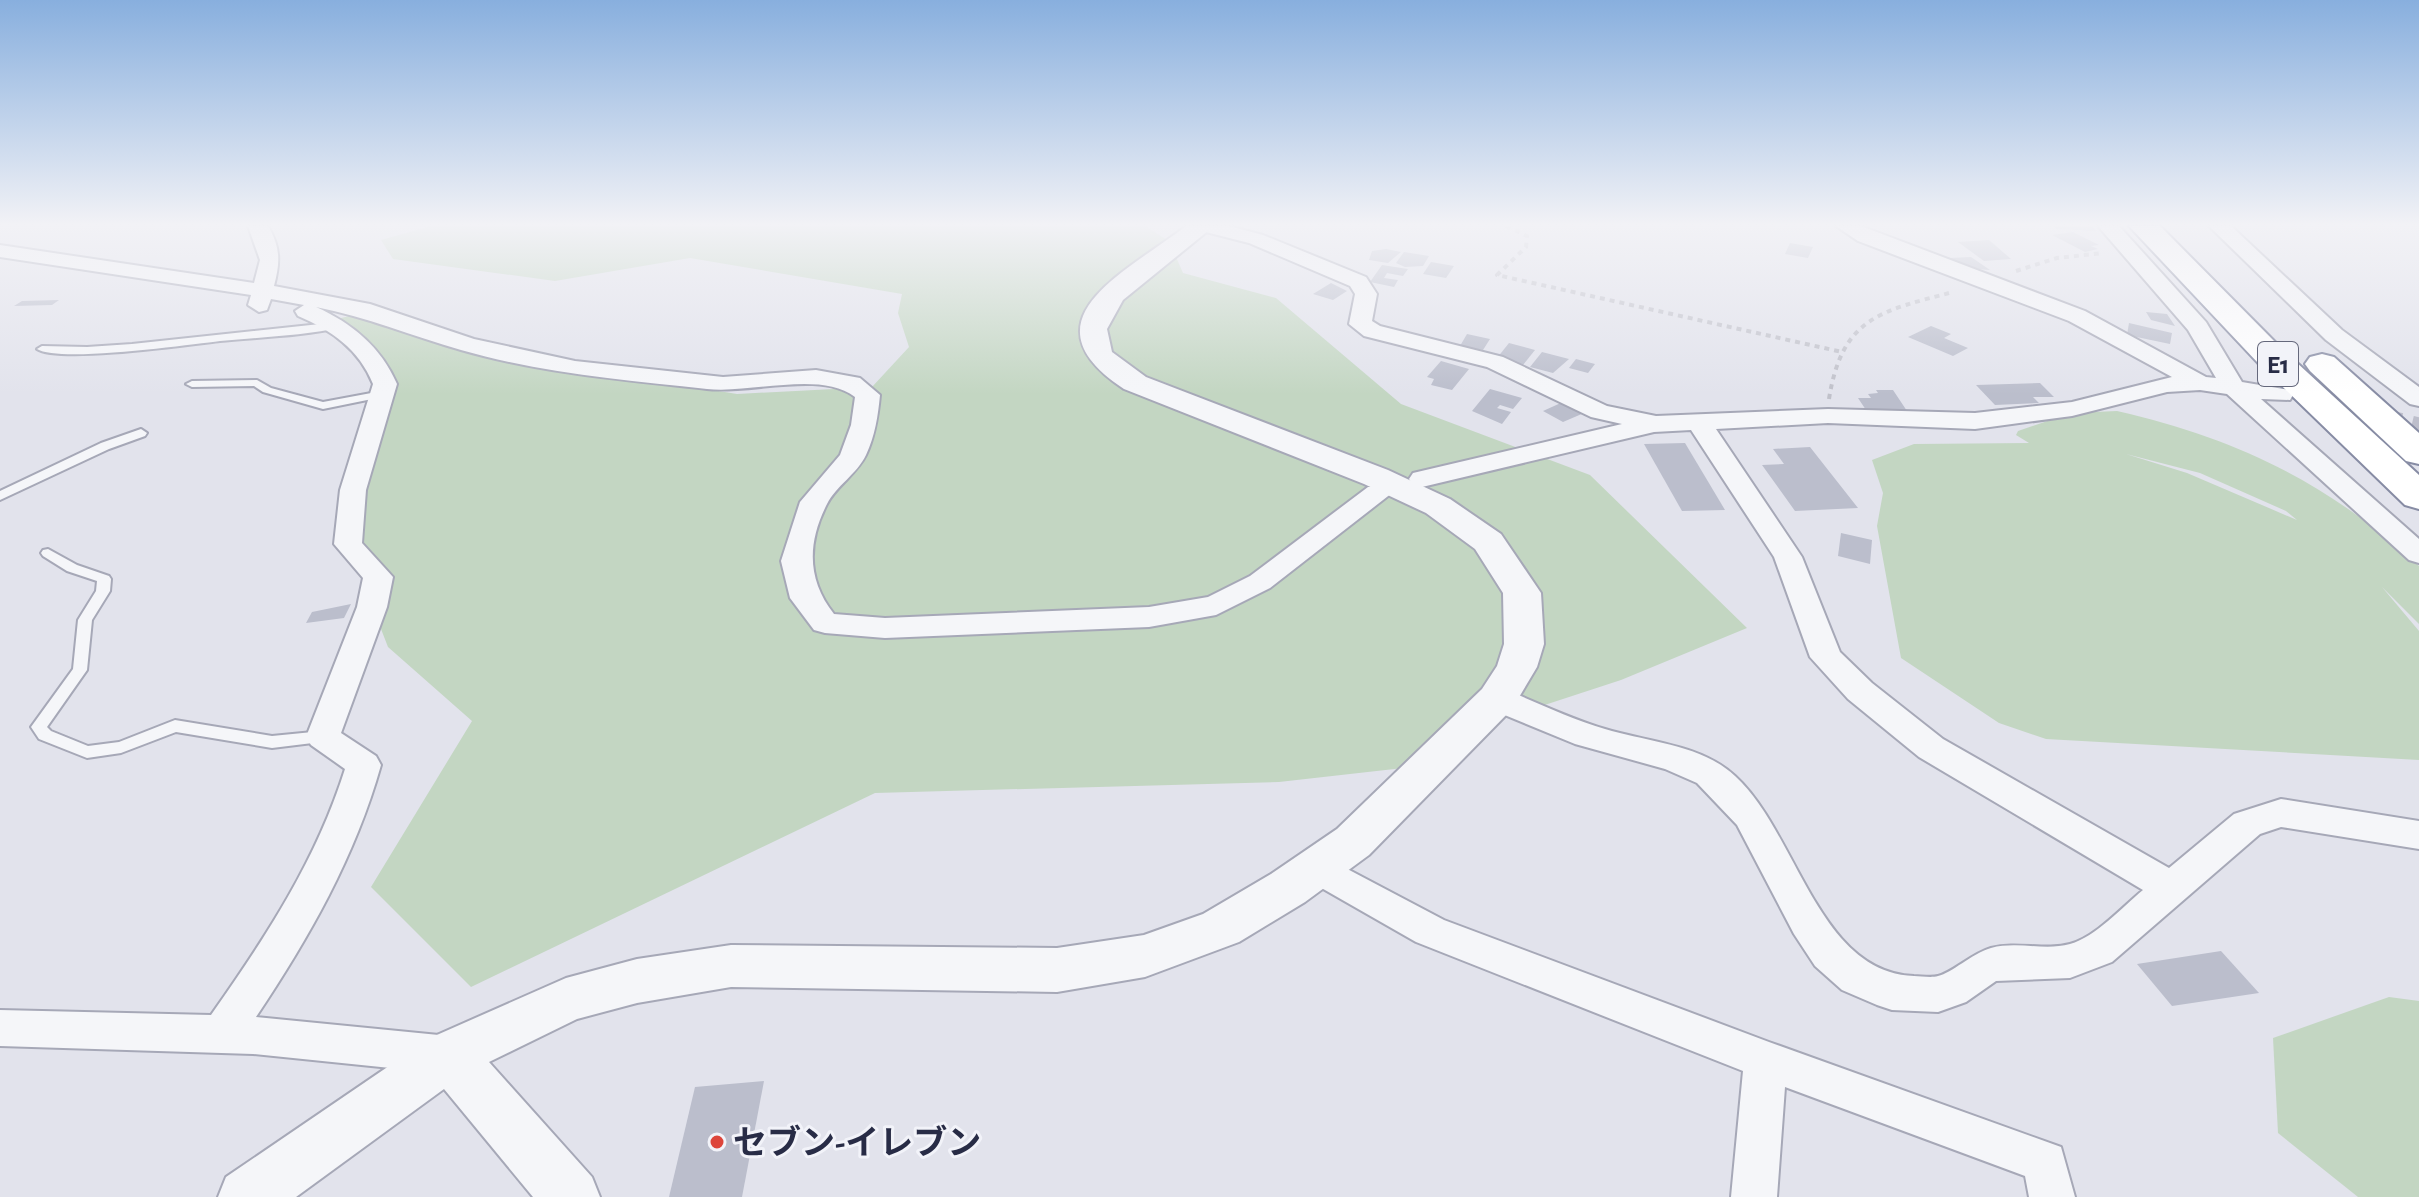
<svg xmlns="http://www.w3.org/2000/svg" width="2419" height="1197" font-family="'Alegreya Sans','Noto Sans JP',sans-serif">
<rect width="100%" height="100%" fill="#e2e3ec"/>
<g fill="#c3d6c2" fill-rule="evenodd">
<polygon points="431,226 1145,226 1169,241 1183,273 1276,298 1401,404 1590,475 1747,628 1621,680 1468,730 1421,766 1279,782 875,793 471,987 371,887 472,721 388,647 348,544 377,365 337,319 370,311 559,365 737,394 872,387 909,347 898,313 902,294 690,258 555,281 393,259 381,240"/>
<path d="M2117,411C2238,439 2327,482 2419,566V624L2382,587L2419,631V760L2046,739L1999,723L1901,658L1877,526L1883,493L1872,460L1914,444L2029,443L2016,435L2018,431L2071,413ZM2126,454L2200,473L2286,511L2297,520L2187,473Z"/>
<polygon points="2389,997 2419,1001 2419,1197 2358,1197 2278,1133 2273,1038"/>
</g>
<g fill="#bbbecc">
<polygon points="2053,226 2092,226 2096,231 2056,229"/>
<polygon points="2073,232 2099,245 2091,246 2098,249 2085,252 2052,235"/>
<polygon points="1989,240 2011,259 1984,261 1958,242"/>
<polygon points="1790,243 1813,247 1808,258 1785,254"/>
<polygon points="1386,249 1401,252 1388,263 1369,260 1372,251"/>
<polygon points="1404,252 1429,256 1423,266 1405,267 1396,263"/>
<polygon points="1971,257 1990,270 1961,268 1949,258"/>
<polygon points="1431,262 1454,266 1446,278 1423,274"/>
<polygon points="1382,265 1408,269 1403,276 1387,273 1384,278 1398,280 1394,287 1370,282"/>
<polygon points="1331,283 1347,291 1333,300 1313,294"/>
<polygon points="59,300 52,305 14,306 22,301"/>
<polygon points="2146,312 2167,314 2175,326 2151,320"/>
<polygon points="2129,323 2172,333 2170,344 2127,335"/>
<polygon points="1931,326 1951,334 1944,338 1968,348 1953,356 1908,337"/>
<polygon points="1467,334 1490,339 1483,350 1460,346"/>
<polygon points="1509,343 1535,350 1523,365 1497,358"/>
<polygon points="1542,352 1569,359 1553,373 1530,367"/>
<polygon points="1576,359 1595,364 1588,373 1569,368"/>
<polygon points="1441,361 1469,369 1452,390 1431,385 1434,379 1427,377"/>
<polygon points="2040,383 2054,397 2033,397 2039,403 1995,405 1976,385"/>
<polygon points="1490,389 1522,398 1513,409 1500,405 1497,408 1511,412 1502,424 1472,411"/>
<polygon points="1876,390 1893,390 1907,411 1866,410 1858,398 1871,398 1868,394 1878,393"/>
<polygon points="1563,402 1584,413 1563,422 1543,411"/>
<polygon points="1685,443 1725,510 1682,511 1644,444"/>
<polygon points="1810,447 1858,508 1795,511 1762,465 1784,464 1773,449"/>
<polygon points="1841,533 1872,540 1870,564 1838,556"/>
<polygon points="351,604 344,618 306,623 312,612"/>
<polygon points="2221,951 2259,993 2172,1006 2137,964"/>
<polygon points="764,1081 742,1197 669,1197 695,1087"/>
</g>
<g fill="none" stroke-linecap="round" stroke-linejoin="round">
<polyline stroke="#bdbecb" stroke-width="23" stroke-dasharray="23 11" stroke-linecap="butt" points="2312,403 2419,429"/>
<defs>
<g id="service">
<path d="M339,322L344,325L343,327C302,336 261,337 220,341C187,345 59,363 37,349L42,346L87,347L132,344Z"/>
<polygon points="257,380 271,388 323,402 382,391 388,394 382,397 323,409 263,392 254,386 192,387 186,384 192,381"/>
<polygon points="141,429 147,433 145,436 109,449 0,500 0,491 101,443"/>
<polygon points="48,549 77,565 109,576 111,579 110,591 92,620 87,670 47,727 51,731 88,746 119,742 175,720 272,736 323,731 329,733 331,737 329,741 272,748 176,732 121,753 87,758 39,739 31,727 73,669 78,620 96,591 97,581 67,571 43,556 41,553 43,550"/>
</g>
<g id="minor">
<path d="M248,226H268C281,248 280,263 274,286L370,304L474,339L575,361L723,377L816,370L860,378L880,395C878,416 875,436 866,455C857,474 836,486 827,504C807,543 807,580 834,614L885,618L1149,607L1208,597L1250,576L1368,487H1388L1392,493L1270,588L1216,615L1149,627L885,638L825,633L814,630L790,598L781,561L800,502L840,455L851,425L855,397C820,370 751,394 707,389C625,380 541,373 461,350C412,336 367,317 316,307C352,323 381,347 397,384L366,490L362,543L393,577L387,607L341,733L376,756L381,765C355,857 309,938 256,1017L449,1036L464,1042L470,1055L464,1068L449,1074L253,1054L0,1046V1010L211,1015C266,937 316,861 345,769L311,745L306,737L357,607L363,578L334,544L340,490L373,384C359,349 331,330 298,316L295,311L304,305L271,299L267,310L259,312L248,305L251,295L0,257V245L254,283L260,260Z"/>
<path d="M1195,226H1229L1263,235L1366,277L1377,294L1372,321L1380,326L1503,357L1607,406L1656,416L1828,409L1975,413L2072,402L2172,377L2069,321L1858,241L1836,226H1861L2085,311L2206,377L2216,378L2188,330L2098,226H2119L2206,322L2242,382L2290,390L2293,395L2290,400L2261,399L2419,539V563L2409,560L2227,394L2200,390L2167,392L2072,416L1975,429L1828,423L1716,429L1802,557L1840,652L1872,683L1943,739L2169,868L2234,814L2281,799L2419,821V849L2281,827L2260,834L2112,962L2070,978L1996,981L1966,1002L1938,1012L1892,1010L1877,1005L1842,990L1815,966L1794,934L1737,825L1697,783L1665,769L1575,744L1485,707L1481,699L1485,691L1497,688L1509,691C1540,704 1572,719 1605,729C1647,742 1701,744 1735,776C1797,832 1818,973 1914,976C1921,976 1931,978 1938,976C1952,973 1971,954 1991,948C2017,941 2045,951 2070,944C2096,937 2122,907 2143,890L1919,757L1848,699L1810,657L1774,557L1691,430L1654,432L1422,487L1413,485L1409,479L1413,473L1622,424L1591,417L1487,367L1364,336L1349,324L1355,294L1350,286L1249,243L1198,230Z"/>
<polygon points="2209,226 2231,226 2342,330 2419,387 2419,406 2410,404 2326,340"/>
<polygon points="1317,853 1444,920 1769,1042 2061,1147 2075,1197 2029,1197 2025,1176 1785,1087 1777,1197 1731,1197 1743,1071 1416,942 1304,878 1298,868 1304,858"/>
</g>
<path id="tertiary" d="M1186,226H1214L1123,300L1107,329L1112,352L1146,377L1388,470L1450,499L1501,534L1541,593L1544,644L1537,667L1512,709L1369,855L1305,902L1239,942L1145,977L1057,992L731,987L637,1003L577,1019L489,1062L592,1177L600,1197H533L444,1089L296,1197H218L226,1177L430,1038L566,978L637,959L731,945L1057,948L1144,935L1203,914L1271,874L1337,829L1482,689L1497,666L1504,644L1503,593L1475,549L1426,513L1364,484L1124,389C1019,320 1127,272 1186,226Z"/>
<g id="motorway">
<polygon points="2129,226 2160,226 2282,349 2419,475 2419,509 2405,505 2258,363"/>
<polygon points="2322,354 2334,357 2419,433 2419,464 2406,461 2310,371 2305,364 2310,357"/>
</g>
</defs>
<use href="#service" stroke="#a6a8b7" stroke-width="4"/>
<use href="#minor" stroke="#a6a8b7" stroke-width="4"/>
<use href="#tertiary" stroke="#a6a8b7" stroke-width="4"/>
<use href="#motorway" stroke="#878ca4" stroke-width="4"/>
<g stroke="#c0c1ca" stroke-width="4" stroke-dasharray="5 5" stroke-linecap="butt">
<polyline points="1506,226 1527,236 1526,247 1497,275 1842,352"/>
<polyline points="2016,271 2057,258 2103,253"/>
<path d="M1829,399C1842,317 1881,311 1953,292"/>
</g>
<use href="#service" fill="#f5f6f9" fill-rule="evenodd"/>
<use href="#minor" fill="#f5f6f9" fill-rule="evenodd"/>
<use href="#tertiary" fill="#f5f6f9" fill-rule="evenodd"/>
<use href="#motorway" fill="#fff" fill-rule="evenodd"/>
</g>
<linearGradient id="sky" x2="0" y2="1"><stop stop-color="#88afde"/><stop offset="0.57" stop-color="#f2f2f6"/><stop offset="1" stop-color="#f2f2f6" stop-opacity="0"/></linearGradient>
<rect width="2419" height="394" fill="url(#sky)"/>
<circle fill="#dd453b" stroke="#f2f3f9" stroke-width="3" cx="717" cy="1142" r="8"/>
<g text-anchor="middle" stroke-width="6" stroke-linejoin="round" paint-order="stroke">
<rect fill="#f2f3f9" stroke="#65687c" stroke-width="2" x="2258" y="342" width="40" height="44" rx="6"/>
<g font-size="26" font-weight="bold" fill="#282c46">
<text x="2278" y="373">E1</text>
</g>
<g font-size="34" font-weight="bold" fill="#282c46" stroke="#f2f3f9" text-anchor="start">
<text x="733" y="1154">セブン-イレブン</text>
</g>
</g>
</svg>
